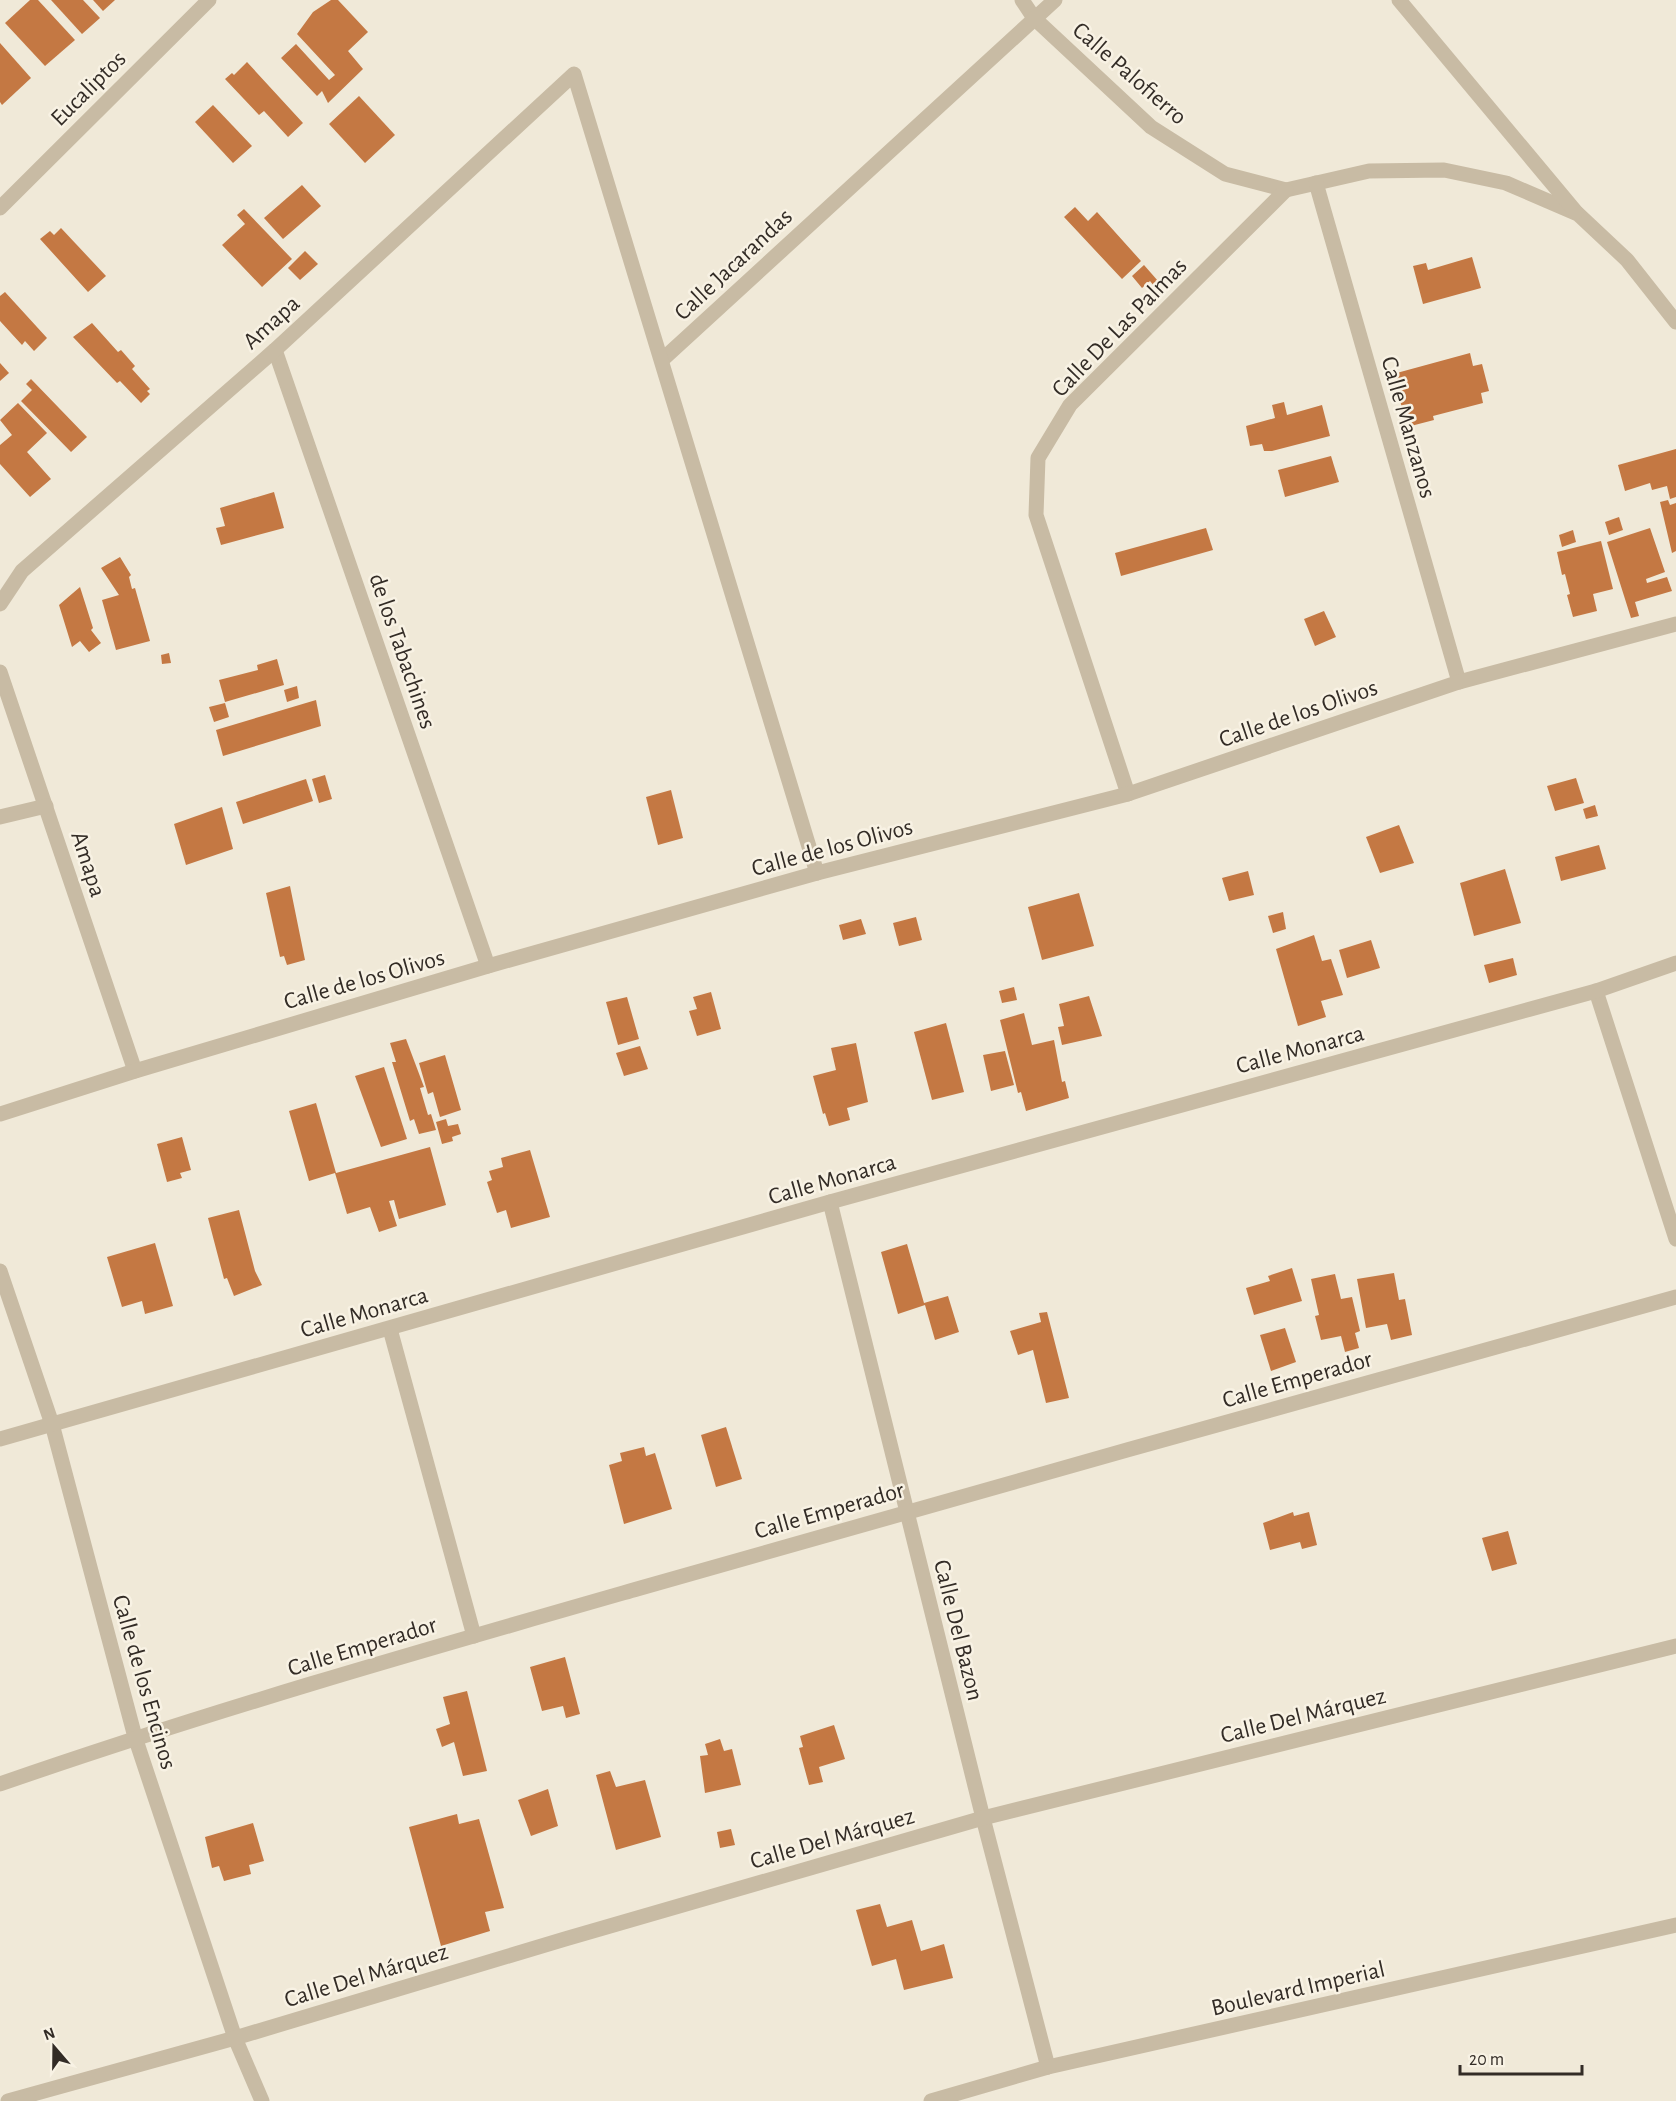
<svg xmlns="http://www.w3.org/2000/svg" width="1676" height="2101" font-family="'Alegreya Sans',sans-serif">
<rect width="100%" height="100%" fill="#f0e9d8"/>
<g fill="#c47843">
<polygon points="30,0 38,0 75,40 45,66 5,23"/>
<polygon points="51,0 83,0 100,18 82,34"/>
<polygon points="93,0 115,0 103,11"/>
<polygon points="331,0 338,0 368,32 348,51 363,69 328,103 322,91 317,96 281,58 296,44 329,80 335,75 297,34 313,12"/>
<polygon points="0,43 31,78 2,105 0,102"/>
<polygon points="247,62 303,123 288,137 264,111 259,115 225,79 232,73 234,75"/>
<polygon points="359,96 395,135 365,163 329,124"/>
<polygon points="213,105 252,146 233,163 195,122"/>
<polygon points="302,185 321,206 283,239 264,218"/>
<polygon points="1075,207 1088,221 1097,212 1141,261 1122,279 1064,217"/>
<polygon points="244,209 292,259 262,287 222,245 245,224 237,215"/>
<polygon points="61,228 106,276 88,292 40,239 50,231 54,235"/>
<polygon points="305,251 318,264 300,280 288,268"/>
<polygon points="1472,257 1481,288 1423,304 1413,266 1426,263 1428,270"/>
<polygon points="1144,265 1158,281 1154,286 1150,281 1142,288 1132,276"/>
<polygon points="5,292 47,338 34,351 25,341 22,345 0,321 0,296"/>
<polygon points="92,323 118,352 121,350 135,366 132,369 150,389 147,391 150,394 141,403 120,381 117,383 73,337"/>
<polygon points="1470,353 1473,366 1482,364 1489,391 1481,393 1483,403 1433,416 1434,420 1407,427 1393,374"/>
<polygon points="0,363 9,373 0,381"/>
<polygon points="31,379 87,437 71,452 21,401 32,390 26,384"/>
<polygon points="1284,402 1287,415 1322,405 1330,436 1272,451 1264,451 1262,444 1250,446 1246,426 1275,418 1272,405"/>
<polygon points="18,403 47,433 27,452 51,479 30,497 0,464 0,445 12,435 0,420"/>
<polygon points="1676,449 1676,497 1670,499 1667,486 1652,490 1650,483 1625,491 1618,465"/>
<polygon points="1331,456 1339,482 1285,497 1278,470"/>
<polygon points="274,492 284,528 221,545 216,528 225,526 220,508"/>
<polygon points="1668,500 1670,505 1676,503 1676,551 1672,553 1660,502"/>
<polygon points="1619,517 1623,530 1609,535 1605,522"/>
<polygon points="1206,528 1213,550 1121,576 1115,553"/>
<polygon points="1650,528 1665,572 1646,579 1647,583 1667,577 1672,591 1635,602 1639,616 1631,618 1607,542"/>
<polygon points="1573,530 1576,542 1562,547 1559,535"/>
<polygon points="1601,541 1613,589 1593,594 1597,611 1573,617 1567,595 1570,594 1565,574 1562,575 1557,552"/>
<polygon points="120,557 131,575 129,577 132,589 135,588 150,641 116,650 102,600 119,595 101,568"/>
<polygon points="80,587 93,628 91,630 101,643 89,652 80,641 72,647 59,605"/>
<polygon points="1324,611 1336,637 1315,646 1304,619"/>
<polygon points="169,653 171,663 162,664 161,655"/>
<polygon points="277,659 284,685 225,702 219,680 258,670 257,665"/>
<polygon points="297,686 299,698 287,702 284,690"/>
<polygon points="316,700 321,726 223,756 216,730"/>
<polygon points="225,703 229,717 214,722 209,707"/>
<polygon points="325,775 332,799 319,803 312,779"/>
<polygon points="1576,778 1584,803 1555,811 1547,786"/>
<polygon points="306,779 313,801 243,824 236,802"/>
<polygon points="671,790 683,838 658,845 646,797"/>
<polygon points="1595,805 1598,816 1586,819 1583,809"/>
<polygon points="222,807 233,849 186,865 174,824"/>
<polygon points="1399,825 1414,863 1380,873 1366,837"/>
<polygon points="1599,845 1606,869 1561,881 1555,857"/>
<polygon points="1505,869 1521,923 1474,936 1460,883"/>
<polygon points="1248,871 1254,895 1229,901 1222,878"/>
<polygon points="290,886 305,960 287,965 284,956 280,957 266,893"/>
<polygon points="1079,893 1094,946 1042,960 1028,907"/>
<polygon points="1283,912 1286,929 1273,933 1268,916"/>
<polygon points="916,917 922,940 899,946 893,923"/>
<polygon points="861,919 866,934 843,940 839,925"/>
<polygon points="1314,935 1322,961 1331,959 1343,995 1321,1001 1326,1017 1298,1026 1276,949"/>
<polygon points="1371,940 1380,968 1347,978 1339,950"/>
<polygon points="1513,958 1517,975 1489,983 1484,965"/>
<polygon points="1014,987 1017,1000 1002,1003 999,991"/>
<polygon points="711,992 721,1029 697,1036 689,1011 697,1009 693,997"/>
<polygon points="1089,996 1102,1036 1062,1045 1058,1027 1064,1026 1059,1004"/>
<polygon points="627,997 639,1039 618,1045 606,1002"/>
<polygon points="1024,1013 1032,1045 1054,1040 1062,1082 1065,1081 1069,1098 1026,1111 1021,1092 1018,1093 1000,1020"/>
<polygon points="946,1023 964,1092 932,1100 914,1032"/>
<polygon points="406,1039 424,1087 420,1088 428,1115 431,1114 436,1130 419,1134 414,1119 410,1121 392,1062 396,1062 390,1043"/>
<polygon points="856,1043 868,1102 847,1108 850,1120 829,1126 825,1113 823,1114 813,1076 836,1070 831,1048"/>
<polygon points="640,1046 648,1069 624,1076 616,1053"/>
<polygon points="1005,1051 1014,1085 991,1091 983,1055"/>
<polygon points="445,1055 461,1110 440,1117 433,1092 428,1094 419,1063"/>
<polygon points="384,1067 407,1139 381,1147 355,1076"/>
<polygon points="316,1103 336,1173 430,1147 446,1205 399,1219 394,1200 389,1201 397,1226 379,1232 370,1207 347,1214 335,1173 309,1181 289,1111"/>
<polygon points="446,1119 448,1126 458,1124 461,1134 452,1137 453,1141 442,1144 436,1122"/>
<polygon points="182,1137 191,1170 180,1173 182,1178 167,1182 157,1144"/>
<polygon points="530,1150 550,1217 511,1228 506,1210 497,1213 487,1182 492,1180 489,1171 503,1167 501,1158"/>
<polygon points="239,1210 255,1271 262,1285 234,1296 227,1278 224,1279 208,1218"/>
<polygon points="155,1243 173,1306 145,1314 142,1301 122,1307 107,1257"/>
<polygon points="907,1244 924,1303 948,1296 959,1332 935,1340 925,1305 898,1314 881,1252"/>
<polygon points="1292,1268 1302,1301 1254,1315 1246,1288 1270,1281 1268,1276"/>
<polygon points="1394,1273 1399,1300 1405,1299 1412,1335 1391,1340 1387,1324 1366,1328 1357,1279"/>
<polygon points="1335,1274 1341,1299 1352,1297 1360,1331 1355,1333 1359,1348 1345,1352 1341,1336 1321,1340 1315,1316 1319,1315 1311,1279"/>
<polygon points="1047,1312 1069,1398 1046,1403 1033,1350 1018,1355 1010,1331 1041,1322 1039,1313"/>
<polygon points="1285,1328 1296,1362 1271,1371 1260,1335"/>
<polygon points="726,1427 742,1479 716,1487 701,1435"/>
<polygon points="644,1447 646,1456 655,1453 672,1509 624,1524 609,1465 622,1461 620,1453"/>
<polygon points="1293,1512 1294,1516 1309,1512 1317,1545 1302,1549 1300,1542 1270,1550 1263,1523"/>
<polygon points="1508,1531 1517,1564 1492,1571 1482,1538"/>
<polygon points="565,1657 580,1714 566,1718 563,1706 542,1711 530,1667"/>
<polygon points="467,1691 487,1771 463,1776 454,1742 442,1747 436,1729 450,1724 443,1697"/>
<polygon points="834,1725 845,1759 819,1767 823,1782 809,1785 799,1748 803,1747 800,1736"/>
<polygon points="720,1739 724,1751 732,1749 741,1785 705,1793 700,1756 708,1755 705,1744"/>
<polygon points="610,1771 616,1787 645,1780 661,1837 616,1850 596,1775"/>
<polygon points="548,1789 558,1826 531,1836 518,1800"/>
<polygon points="457,1814 459,1824 479,1819 504,1908 485,1912 490,1931 441,1946 409,1827"/>
<polygon points="253,1823 264,1861 249,1865 251,1874 224,1881 219,1866 212,1868 205,1837"/>
<polygon points="731,1829 735,1845 720,1848 717,1832"/>
<polygon points="880,1904 887,1927 912,1920 921,1951 944,1944 953,1978 904,1990 896,1959 872,1966 856,1910"/>
</g>
<g fill="none" stroke-linecap="round" stroke-linejoin="round">
<g stroke="#c8bba4" stroke-width="15">
<polyline points="1022,0 1034,18 1151,127 1225,174 1286,190 1369,171 1444,170 1506,183 1578,214 1627,260 1676,322"/>
<polyline points="1399,0 1576,212"/>
<polyline points="1316,183 1459,682"/>
<polyline points="0,208 209,0"/>
<polyline points="275,350 488,966"/>
<polyline points="662,360 1055,0"/>
<polyline points="0,604 22,571 275,350 574,74 817,873"/>
<polyline points="0,672 135,1071"/>
<polyline points="1128,794 1036,515 1038,458 1070,405 1286,190"/>
<polyline points="0,817 46,806"/>
<polyline points="1596,991 1676,1239"/>
<polyline points="0,1114 135,1071 488,966 817,873 1128,794 1459,682 1676,624"/>
<polyline points="830,1202 983,1818 1048,2067"/>
<polyline points="0,1271 52,1424 135,1737 235,2038 262,2101"/>
<polyline points="390,1329 474,1636"/>
<polyline points="0,1439 830,1202 1596,991 1676,963"/>
<path d="M0,1784C210,1711 424,1650 637,1589C983,1489 1329,1394 1676,1297"/>
<polyline points="8,2101 235,2038 565,1939 983,1818 1676,1646"/>
<polyline points="931,2101 1048,2067 1676,1925"/>
</g>
</g>
<g text-anchor="middle" stroke-width="5" stroke-linejoin="round" paint-order="stroke">
<g font-size="24" fill="#332c26" stroke="#f8f2e4">
<text transform="translate(1130 73) rotate(41)" y="8">Calle Palofierro</text>
<text transform="translate(88 88) rotate(-45)" y="8">Eucaliptos</text>
<text transform="translate(733 264) rotate(-43)" y="8">Calle Jacarandas</text>
<text transform="translate(271 322) rotate(-42)" y="8">Amapa</text>
<text transform="translate(1119 327) rotate(-46)" y="8">Calle De Las Palmas</text>
<text transform="translate(1409 427) rotate(74)" y="8">Calle Manzanos</text>
<text transform="translate(403 651) rotate(71)" y="8">de los Tabachines</text>
<text transform="translate(1298 713) rotate(-19)" y="8">Calle de los Olivos</text>
<text transform="translate(832 847) rotate(-15)" y="8">Calle de los Olivos</text>
<text transform="translate(89 864) rotate(72)" y="8">Amapa</text>
<text transform="translate(364 979) rotate(-16)" y="8">Calle de los Olivos</text>
<text transform="translate(1300 1049) rotate(-15)" y="8">Calle Monarca</text>
<text transform="translate(832 1179) rotate(-16)" y="8">Calle Monarca</text>
<text transform="translate(364 1312) rotate(-16)" y="8">Calle Monarca</text>
<text transform="translate(1297 1379) rotate(-16)" y="8">Calle Emperador</text>
<text transform="translate(829 1510) rotate(-16)" y="8">Calle Emperador</text>
<text transform="translate(959 1630) rotate(76)" y="8">Calle Del Bazon</text>
<text transform="translate(362 1646) rotate(-17)" y="8">Calle Emperador</text>
<text transform="translate(145 1682) rotate(74)" y="8">Calle de los Encinos</text>
<text transform="translate(1303 1715) rotate(-14)" y="8">Calle Del Márquez</text>
<text transform="translate(832 1838) rotate(-16)" y="8">Calle Del Márquez</text>
<text transform="translate(366 1975) rotate(-17)" y="8">Calle Del Márquez</text>
<text transform="translate(1298 1988) rotate(-13)" y="8">Boulevard Imperial</text>
</g>
</g>
<g transform="translate(54 2047) rotate(340)" stroke="#f8f2e4" stroke-width="4.5" paint-order="stroke">
<path d="M0-4.5L10 22L0 15L-10 22Z" fill="#332c26"/>
<text y="-9" font-size="16" font-weight="bold" text-anchor="middle" fill="#332c26">N</text>
</g>
<path d="M1460 2065v9h122v-9" fill="none" stroke="#332c26" stroke-width="3"/>
<text x="1469" y="2065" font-size="18" fill="#332c26" stroke="#f8f2e4" stroke-width="4.5" paint-order="stroke">20 m</text>
</svg>
